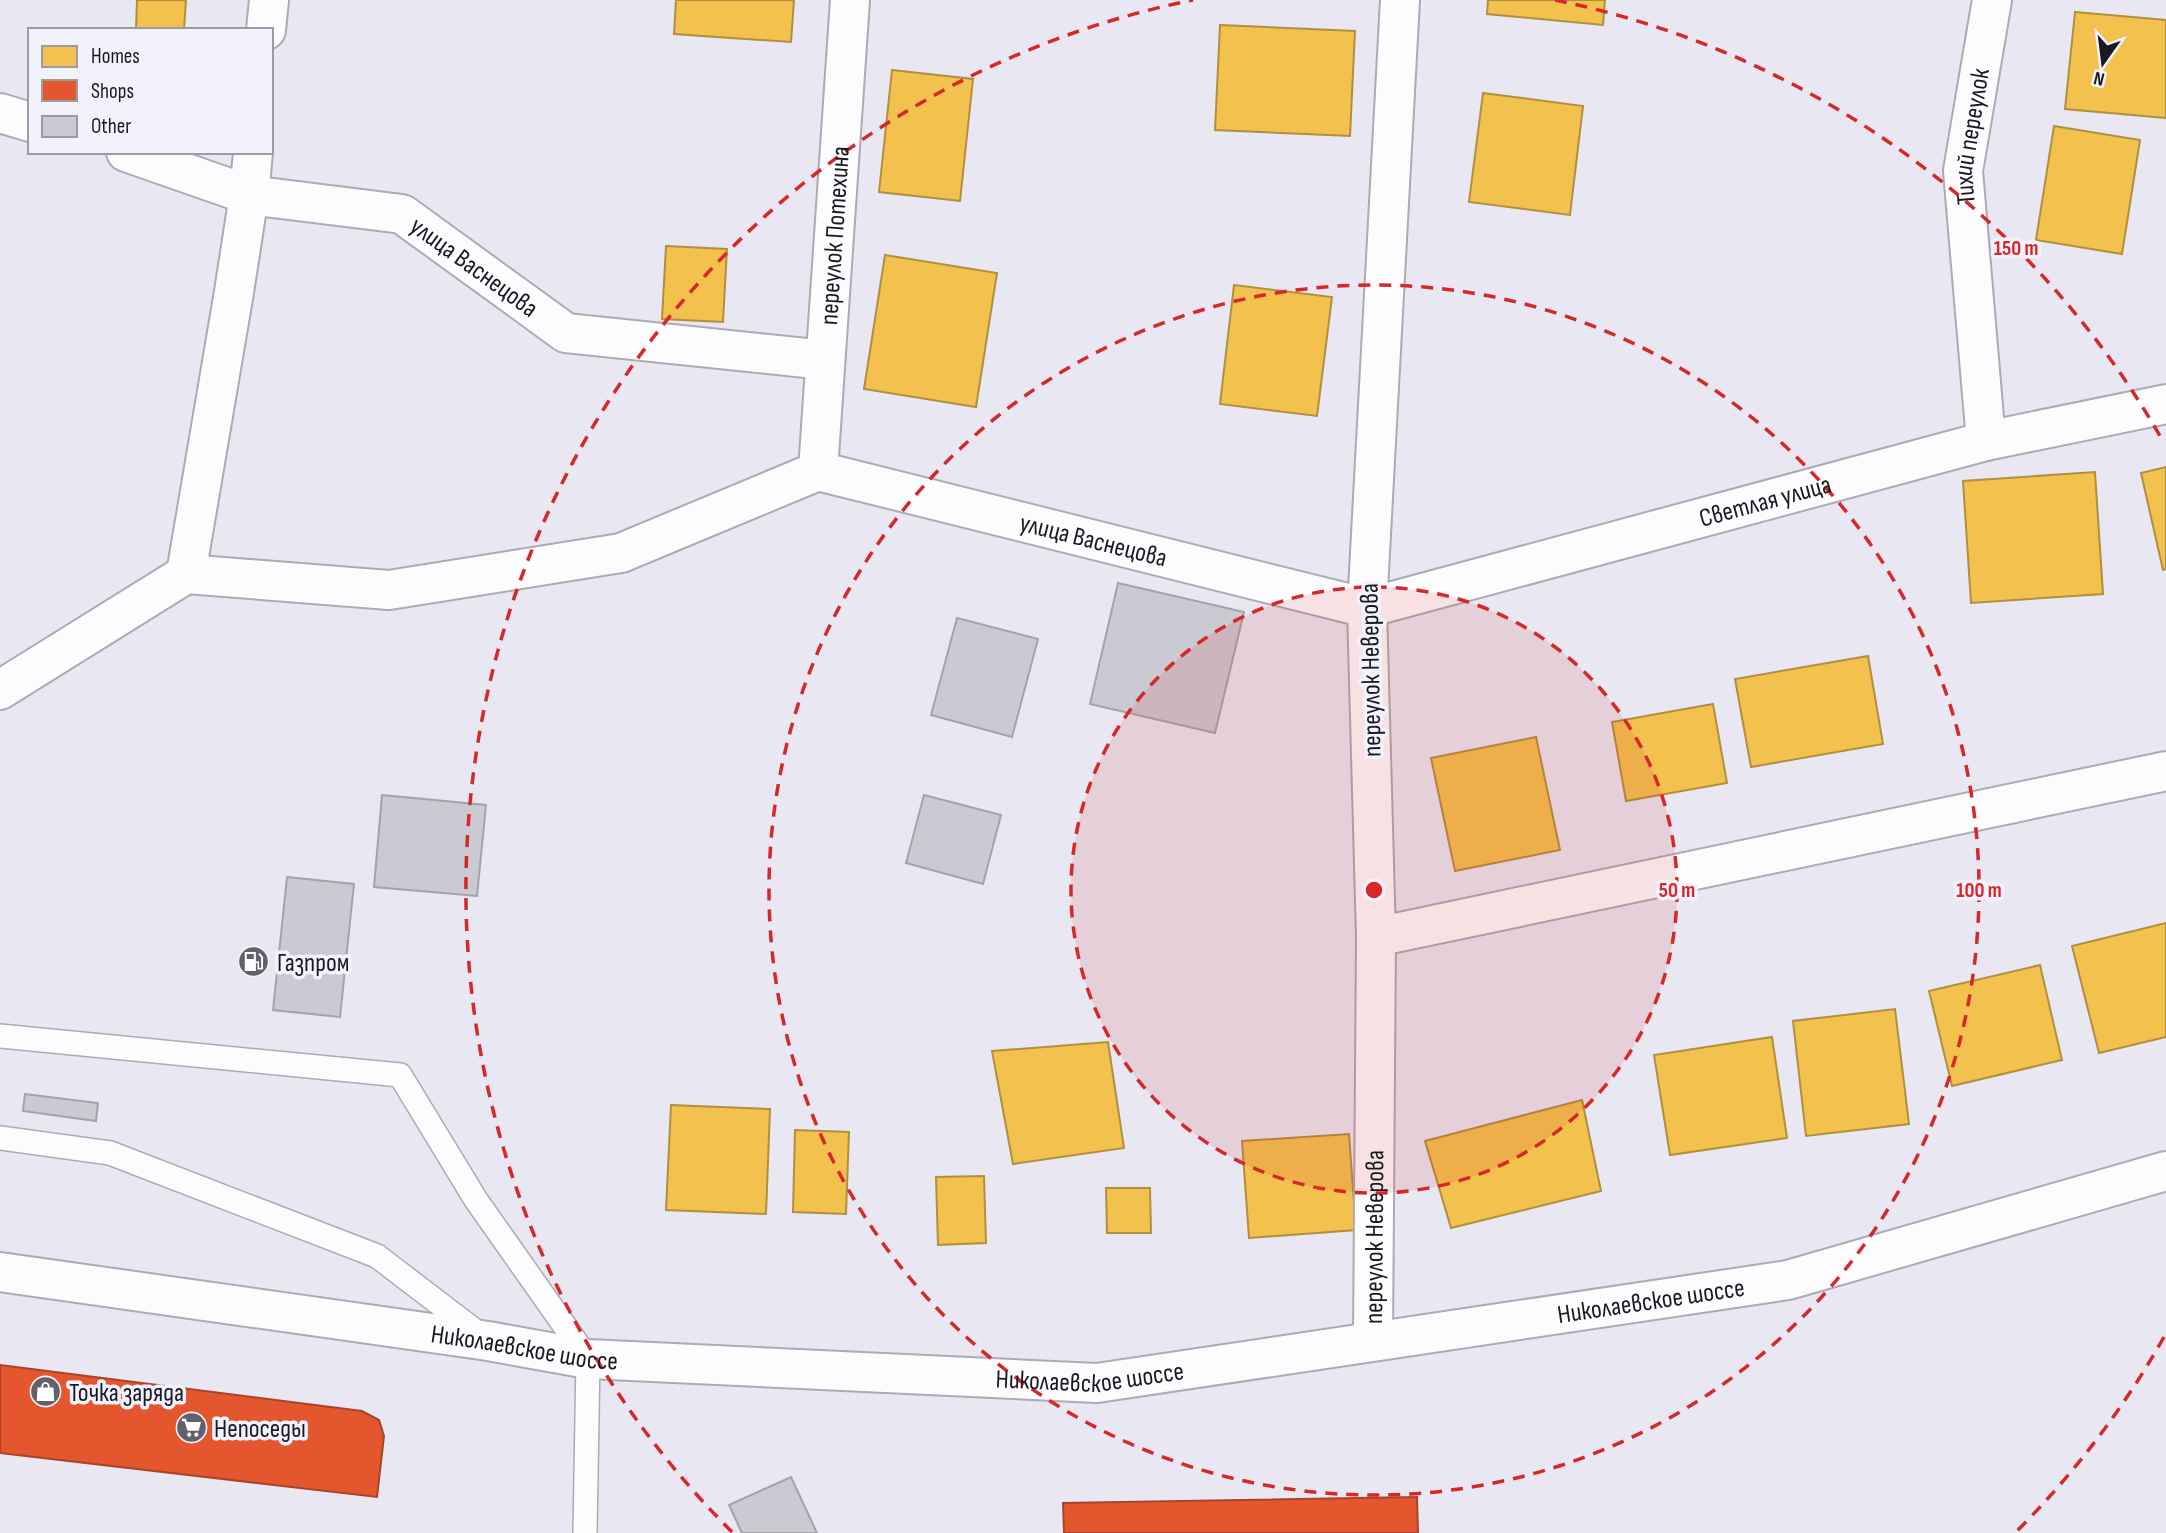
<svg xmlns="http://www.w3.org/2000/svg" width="2166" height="1533" font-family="'Sofia Sans Condensed',sans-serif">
<rect width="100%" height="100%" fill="#e8e7f2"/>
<g fill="#f2c14e" stroke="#b18f40" stroke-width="2">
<polygon points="137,0 186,0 184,30 136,30"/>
<polygon points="676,0 794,0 791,42 674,34"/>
<polygon points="1488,0 1605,0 1603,25 1487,14"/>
<polygon points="2075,12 2166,20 2166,118 2065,109"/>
<polygon points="1220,25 1355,31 1350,136 1215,130"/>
<polygon points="892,70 973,79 960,201 879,192"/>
<polygon points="1483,93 1583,106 1570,215 1469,202"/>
<polygon points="2054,126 2140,140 2122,254 2036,240"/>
<polygon points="666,246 727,249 723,322 662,319"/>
<polygon points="885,255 997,273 976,407 864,389"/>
<polygon points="1234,285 1332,297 1317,416 1220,404"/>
<polygon points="2166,467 2166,569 2163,570 2141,473"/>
<polygon points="2095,472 2103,594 1971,603 1963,481"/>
<polygon points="1868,656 1883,744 1751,767 1735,679"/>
<polygon points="1713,704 1727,783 1626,801 1612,722"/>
<polygon points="1536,737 1560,850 1455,871 1431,758"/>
<polygon points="2166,923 2166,1037 2099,1053 2072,946"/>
<polygon points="2040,965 2062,1060 1952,1086 1929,991"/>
<polygon points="1895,1009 1909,1124 1806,1136 1793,1021"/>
<polygon points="1772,1037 1787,1138 1670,1155 1654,1055"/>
<polygon points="1108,1042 1124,1148 1013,1164 992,1051"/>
<polygon points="1582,1100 1601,1191 1451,1228 1425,1141"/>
<polygon points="671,1105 770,1109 766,1214 666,1210"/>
<polygon points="795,1130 849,1132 846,1214 793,1212"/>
<polygon points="1349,1134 1356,1230 1249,1238 1242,1141"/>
<polygon points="984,1176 986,1243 938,1245 936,1177"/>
<polygon points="1106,1188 1150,1188 1151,1233 1107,1233"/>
</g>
<g fill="#e4572e" stroke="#a7442a" stroke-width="2">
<polygon points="0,1365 362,1411 379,1420 384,1436 377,1497 0,1453"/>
<polygon points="1417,1497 1418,1533 1064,1533 1063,1503"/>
</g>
<g fill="#cbc9d1" stroke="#a5a3aa" stroke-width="2">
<polygon points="1118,583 1244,612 1215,733 1090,704"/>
<polygon points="957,618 1038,639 1012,737 931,715"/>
<polygon points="382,795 486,805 477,896 374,887"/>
<polygon points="924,795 1001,815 983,884 906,863"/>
<polygon points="287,877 354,884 340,1017 273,1010"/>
<polygon points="25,1094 98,1103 96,1121 23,1111"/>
<polygon points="791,1477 817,1533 742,1533 729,1505"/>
</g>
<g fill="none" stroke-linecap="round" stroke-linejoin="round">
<defs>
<g id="lane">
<polyline points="0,1036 400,1075 476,1200 588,1359 585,1533"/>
<polyline points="0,1138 110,1153 377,1256 483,1337"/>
</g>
<g id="street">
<polyline points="266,30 269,0"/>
<polyline points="0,113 30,122"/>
<path id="s1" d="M126,152L249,195L402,214L566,333L825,360"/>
<path id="s2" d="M1986,441L1963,171L1992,0"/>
<path id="s3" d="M818,471L1367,608L1986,441L2166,404"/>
<path id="s4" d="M818,471L850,0"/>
<polyline points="186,574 234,292 249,195 253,152"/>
<polyline points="0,690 186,574 389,590 621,553 818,471"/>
<polyline points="1376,937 2166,771"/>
<path id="s5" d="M1373,1340L1376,937L1367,608L1400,0"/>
</g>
<g id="primary">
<path id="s6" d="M0,1272L488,1341L588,1359L1097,1383L1788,1280L2166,1171"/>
</g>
</defs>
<use href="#lane" stroke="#acabb3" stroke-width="26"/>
<use href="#street" stroke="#acabb3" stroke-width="42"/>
<use href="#primary" stroke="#acabb3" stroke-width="42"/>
<use href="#lane" stroke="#fcfbfd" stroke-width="23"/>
<use href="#street" stroke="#fcfbfd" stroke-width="38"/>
<use href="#primary" stroke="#fcfbfd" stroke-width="38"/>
</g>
<circle cx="1374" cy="890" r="303" fill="#d62828" fill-opacity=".12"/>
<g fill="none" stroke="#d62828" stroke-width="3.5" stroke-dasharray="12 9">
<circle cx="1374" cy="890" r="303"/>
<circle cx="1374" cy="890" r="605"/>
<path d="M2164 1337A908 908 0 0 1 2016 1532M732 1532A908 908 0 0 1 1193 0M1555 0A908 908 0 0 1 2164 443"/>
</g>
<defs>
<symbol id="fuel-disc" viewBox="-11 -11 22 22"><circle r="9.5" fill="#62616a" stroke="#f2f2fd"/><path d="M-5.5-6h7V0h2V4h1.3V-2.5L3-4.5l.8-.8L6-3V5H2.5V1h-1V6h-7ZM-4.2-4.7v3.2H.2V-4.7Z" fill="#fff"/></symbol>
<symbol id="shop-disc" viewBox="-11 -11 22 22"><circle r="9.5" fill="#62616a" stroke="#f2f2fd"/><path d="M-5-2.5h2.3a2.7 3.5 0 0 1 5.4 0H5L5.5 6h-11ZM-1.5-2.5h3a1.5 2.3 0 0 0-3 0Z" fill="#fff"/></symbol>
<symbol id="supermarket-disc" viewBox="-11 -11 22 22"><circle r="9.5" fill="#62616a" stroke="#f2f2fd"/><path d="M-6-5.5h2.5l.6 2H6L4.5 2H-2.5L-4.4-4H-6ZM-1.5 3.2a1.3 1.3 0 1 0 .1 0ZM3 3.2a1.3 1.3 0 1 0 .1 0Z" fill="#fff"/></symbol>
</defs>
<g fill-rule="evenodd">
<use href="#fuel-disc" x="236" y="944" width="35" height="35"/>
<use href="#shop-disc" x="28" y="1374" width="35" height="35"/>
<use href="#supermarket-disc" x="174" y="1410" width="35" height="35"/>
</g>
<g text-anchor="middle" stroke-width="7" stroke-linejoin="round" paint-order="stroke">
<g font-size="26" fill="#1a1920" stroke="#f2f2fd">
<text dy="9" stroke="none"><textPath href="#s2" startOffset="306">Тихий переулок</textPath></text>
<text dy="9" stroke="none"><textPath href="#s4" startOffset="236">переулок Потехина</textPath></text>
<text dy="9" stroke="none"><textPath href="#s1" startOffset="374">улица Васнецова</textPath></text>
<text dy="9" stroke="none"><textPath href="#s3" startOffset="978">Светлая улица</textPath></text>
<text dy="9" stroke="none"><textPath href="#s3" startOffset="284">улица Васнецова</textPath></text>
<text transform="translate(1370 670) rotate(-91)" y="9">переулок Неверова</text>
<text dy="9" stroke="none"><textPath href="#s5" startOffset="103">переулок Неверова</textPath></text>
<text dy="9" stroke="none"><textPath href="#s6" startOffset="1664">Николаевское шоссе</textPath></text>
<text dy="9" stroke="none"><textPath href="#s6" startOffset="530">Николаевское шоссе</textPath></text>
<text dy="9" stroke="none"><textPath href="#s6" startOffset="1097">Николаевское шоссе</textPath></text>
</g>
<g font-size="26" fill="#1a1920" stroke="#f2f2fd" text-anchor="start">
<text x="277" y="971">Газпром</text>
<text x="69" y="1401">Точка заряда</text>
<text x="214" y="1437">Непоседы</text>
</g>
</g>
<circle cx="1374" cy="890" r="10" fill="#d62828" stroke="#f2f2fd" stroke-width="3.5"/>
<g font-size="21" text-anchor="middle" font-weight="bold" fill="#d62828" stroke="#f2f2fd" stroke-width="7" stroke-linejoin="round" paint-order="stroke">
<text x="2016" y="255">150 m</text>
<text x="1677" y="897">50 m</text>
<text x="1979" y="897">100 m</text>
</g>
<rect x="28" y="28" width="245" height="126" fill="#f2f2fd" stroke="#9c9ba5" stroke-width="2"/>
<rect x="42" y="46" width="35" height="21" fill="#f2c14e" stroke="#9c9ba5" stroke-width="2"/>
<text x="91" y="63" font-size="21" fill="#1a1920">Homes</text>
<rect x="42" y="80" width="35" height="21" fill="#e4572e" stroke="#9c9ba5" stroke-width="2"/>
<text x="91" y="98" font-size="21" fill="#1a1920">Shops</text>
<rect x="42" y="116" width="35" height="21" fill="#cbc9d1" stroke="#9c9ba5" stroke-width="2"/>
<text x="91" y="133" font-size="21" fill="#1a1920">Other</text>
<g transform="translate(2103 63) rotate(194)" stroke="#f2f2fd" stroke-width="5" paint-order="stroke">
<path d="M0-5L12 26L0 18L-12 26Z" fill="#1a1920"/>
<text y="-10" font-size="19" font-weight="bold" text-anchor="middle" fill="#1a1920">N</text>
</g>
</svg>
